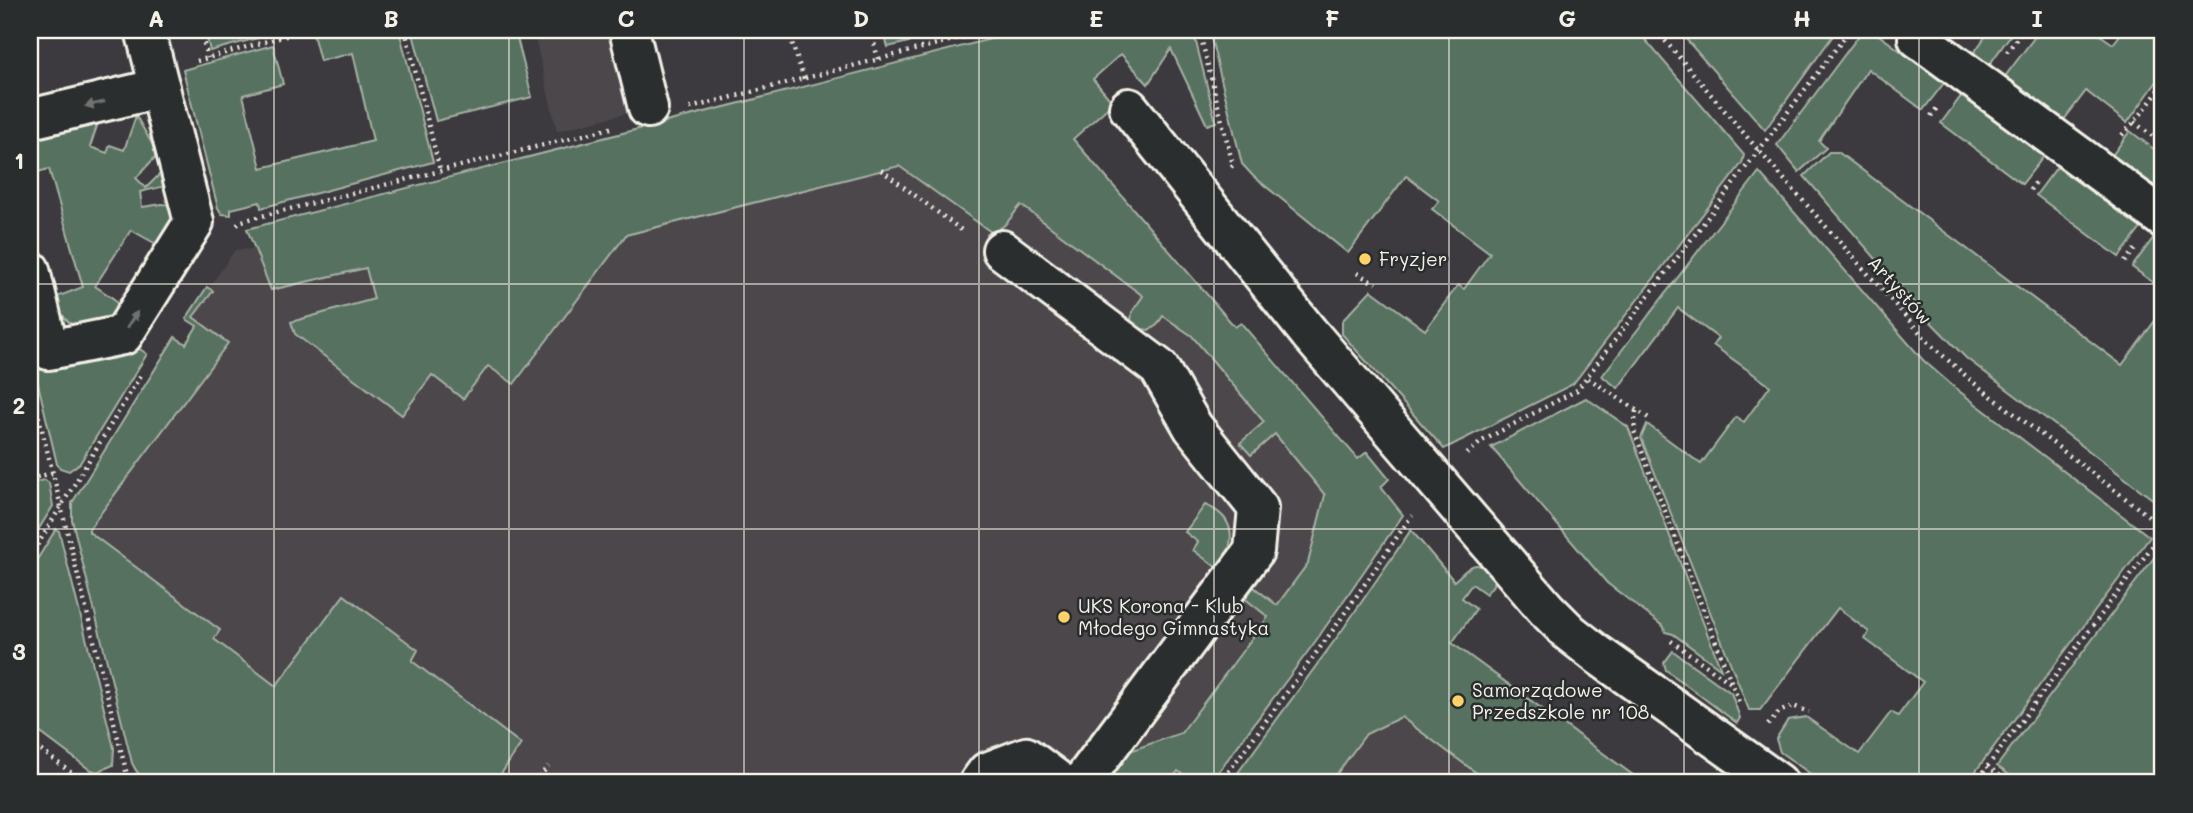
<svg xmlns="http://www.w3.org/2000/svg" width="2193" height="813" font-family="Mali,sans-serif">
<rect width="100%" height="100%" fill="#3c3a3e"/>
<filter id="ink" filterUnits="userSpaceOnUse"><feTurbulence type="fractalNoise" baseFrequency=".0143" numOctaves="2"/><feDisplacementMap in="SourceGraphic" scale="14" xChannelSelector="R" yChannelSelector="G"/><feConvolveMatrix kernelMatrix="1 2 1 2 8 2 1 2 1" color-interpolation-filters="sRGB"/></filter>
<g filter="url(#ink)">
<g fill="#4c464c">
<polygon points="533,30 620,30 639,110 557,131"/>
<polygon points="1006,76 1386,524 1170,764 1146,783 203,783 89,539 87,525 222,344 188,318 235,250 299,246"/>
<polygon points="1448,643 1636,783 1243,783 1319,681"/>
</g>
<g fill="#577160" stroke="#a6b1a4" stroke-width="2">
<polygon points="205,30 287,30 210,51"/>
<polygon points="326,30 399,30 433,162 261,208 260,202 231,209 231,215 222,214 218,208 183,70 273,45 283,84 243,95 261,168 373,141 353,53 320,61 313,34"/>
<polygon points="412,30 515,30 532,97 436,121"/>
<polygon points="883,30 958,30 888,47"/>
<path d="M1026,30H1193L1216,122L1207,125L1171,49L1148,84L1121,54L1093,79L1113,103L1073,139L1235,327L1241,323L1358,459L1367,452L1389,479L1381,487L1403,515L1315,642L1210,783H1196L1178,771L1169,783H1113L1114,770L1124,753L1181,733L1268,617L1243,597L1251,585L1277,605L1308,563L1325,495L1275,434L1251,455L1240,443L1264,422L1192,336L1163,316L1157,325L1150,330L1141,329L1133,324L1131,321L1132,312L1143,296L1021,205C1011,216 1006,229 991,232L899,166L626,235L514,384L488,366L463,399L432,375L402,415L295,334L291,322L374,299L366,268L271,290L247,229Z"/>
<polygon points="1209,30 1637,30 1744,155 1742,163 1573,384 1444,449 1342,334 1342,321 1371,290 1425,330 1458,285 1464,289 1490,253 1432,209 1439,201 1406,176 1348,253 1253,176 1242,164"/>
<polygon points="1678,30 1837,30 1765,130"/>
<polygon points="1863,30 1872,30 1944,83 1923,110 1868,69 1819,141 1826,148 1799,172 1777,145"/>
<polygon points="1990,30 2014,30 1982,75 1966,64"/>
<polygon points="2040,30 2093,30 2113,44 2124,30 2163,30 2163,73 2127,123 2086,91 2057,129 1997,87"/>
<polygon points="1962,95 2044,156 2022,184 1941,123"/>
<path d="M136,116L158,154L136,178L146,188L166,168L165,186L140,192L142,207L162,204L172,205L177,218L158,245L131,230L95,286L114,299L119,307L107,326C77,329 66,330 54,298L83,287L49,169L30,174V138L35,131L99,120L90,147L107,153L110,145L124,150Z"/>
<polygon points="2130,131 2163,156 2163,201 2108,161"/>
<polygon points="1829,152 1838,152 2122,365 2163,310 2163,507 1966,358 1928,319 1804,176"/>
<polygon points="2057,167 2141,228 2119,257 2036,195"/>
<polygon points="1759,172 1923,360 1955,388 2150,537 1967,783 1874,783 1866,778 1862,783 1823,783 1780,752 1776,739 1788,720 1806,717 1859,754 1891,712 1898,716 1923,682 1865,639 1869,632 1838,608 1760,710 1749,710 1641,438 1647,424 1701,464 1736,417 1744,422 1770,386 1713,345 1718,338 1678,308 1618,388 1602,376"/>
<polygon points="2154,237 2163,244 2163,290 2132,267"/>
<path d="M207,287L213,291L193,317L228,343L89,529V532L220,630L214,639L276,686L344,595L418,650L412,661L521,744L495,783H168C147,782 141,782 132,763L72,520V503L175,337L186,344L197,326L186,319Z"/>
<polygon points="134,345 147,354 80,463 69,471 60,468 57,464 35,371"/>
<polygon points="1586,398 1628,427 1721,669 1673,634 1665,632 1664,627 1607,583 1491,447"/>
<polygon points="45,480 49,483 53,506 30,543 30,483"/>
<path d="M1205,505C1238,518 1235,543 1220,570L1193,550L1198,542L1185,532Z"/>
<polygon points="56,529 59,531 114,748 113,765 97,772 89,769 30,725 30,571"/>
<path d="M1411,530L1454,581C1471,566 1476,556 1494,577L1493,585L1486,594L1472,584L1462,598L1476,609L1452,643L1644,783H1490L1401,717L1366,734L1330,783H1255L1247,778L1241,783L1234,778L1343,629Z"/>
<polygon points="2162,547 2163,548 2163,783 2020,783 1997,766"/>
<polygon points="1673,651 1731,693 1740,718 1737,723 1666,670 1664,663"/>
</g>
<g fill="none" stroke-linecap="round" stroke-linejoin="round">
<defs>
<g id="minor">
<polyline points="629,30 648,108"/>
<polyline points="1925,30 1918,38 2163,218"/>
<polyline points="1129,108 1309,333 1546,609 1570,633 1597,654 1778,783"/>
<polyline points="30,119 160,88"/>
<polyline points="1002,250 1159,368 1193,427 1258,508 1254,551 1081,783"/>
<polyline points="30,270 49,350 123,335 194,222 145,30"/>
<polyline points="979,783 987,772 1026,757 1061,783"/>
</g>
</defs>
<use href="#minor" stroke="#f4f1e8" stroke-width="44"/>
<g stroke="#f4f1e8" stroke-width="4.5" stroke-dasharray="2 5" stroke-linecap="butt">
<polyline points="200,30 208,58"/>
<polyline points="405,30 440,170"/>
<polyline points="871,30 878,59"/>
<polyline points="1199,30 1233,165 1231,167"/>
<polyline points="1656,30 1759,151 1931,345 1974,383 2163,527"/>
<polyline points="790,37 804,79"/>
<polyline points="2007,52 2023,30"/>
<polyline points="197,61 307,30"/>
<polyline points="690,108 991,30"/>
<polyline points="1931,116 1939,105"/>
<polyline points="2134,122 2163,144"/>
<polyline points="2122,135 2141,114 2163,85"/>
<polyline points="881,170 964,232"/>
<polyline points="2030,190 2038,179"/>
<polyline points="237,225 242,221 611,128"/>
<polyline points="2125,262 2135,249"/>
<polyline points="1357,273 1376,284"/>
<polyline points="1588,378 1650,419"/>
<polyline points="32,389 129,783"/>
<polyline points="1636,411 1634,431 1739,702"/>
<polyline points="1467,454 1482,441 1577,390 1850,30"/>
<polyline points="30,479 52,473"/>
<polyline points="30,557 141,375"/>
<polyline points="1671,641 1731,683"/>
<polyline points="1768,725 1779,712 1793,706 1809,712"/>
<polyline points="30,742 85,783"/>
<polyline points="1987,766 2010,783"/>
<polyline points="535,783 548,766"/>
<polyline points="1220,783 1336,626 1412,515"/>
<polyline points="1975,783 2163,532"/>
</g>
<use href="#minor" stroke="#2a2d2e" stroke-width="38"/>
</g>
<defs><path id="oneway-solid" d="M-6-.8H1V-3.2L6.5 0L1 3.2V.8H-6Z" transform="scale(1.75)"/></defs>
<g fill="#71726f">
<use href="#oneway-solid" transform="translate(95 104) rotate(167)"/>
<use href="#oneway-solid" transform="translate(132 320) rotate(-57)"/>
</g>
</g>
<path fill="none" stroke="#f4f1e8" stroke-width="2" stroke-opacity="0.55" d="M274,30V783M509,30V783M744,30V783M979,30V783M1214,30V783M1449,30V783M1684,30V783M1919,30V783M30,284H2163M30,529H2163"/>
<g fill="#ffd166" stroke="#2a2d2e" stroke-width="2.5">
<circle cx="1365" cy="259" r="7"/>
<circle cx="1064" cy="617" r="7"/>
<circle cx="1458" cy="701" r="7"/>
</g>
<g text-anchor="middle" stroke-width="5" stroke-linejoin="round" paint-order="stroke">
<g font-size="19" fill="#f4f1e8" stroke="#2a2d2e" text-anchor="start">
<text x="1379" y="266">Fryzjer</text>
<text x="1078" y="613">UKS Korona - Klub<tspan x="1078" dy="22">Młodego Gimnastyka</tspan></text>
<text x="1472" y="697">Samorządowe<tspan x="1472" dy="22">Przedszkole nr 108</tspan></text>
</g>
<g font-size="19" fill="#f4f1e8" stroke="#2a2d2e">
<text transform="translate(1900 290) rotate(48)" y="7">Artystów</text>
</g>
</g>
<rect width="2193" height="813" fill="none" stroke="#2a2d2e" stroke-width="77"/>
<rect x="38" y="38" width="2116" height="736" fill="none" stroke="#f4f1e8" stroke-width="2.5"/>
<g font-size="23" text-anchor="middle" font-weight="bold" fill="#f4f1e8">
<text x="156" y="27">A</text>
<text x="391" y="27">B</text>
<text x="626" y="27">C</text>
<text x="861" y="27">D</text>
<text x="1096" y="27">E</text>
<text x="1332" y="27">F</text>
<text x="1567" y="27">G</text>
<text x="1802" y="27">H</text>
<text x="2037" y="27">I</text>
<text x="19" y="169">1</text>
<text x="19" y="414">2</text>
<text x="19" y="660">3</text>
</g>
</svg>
